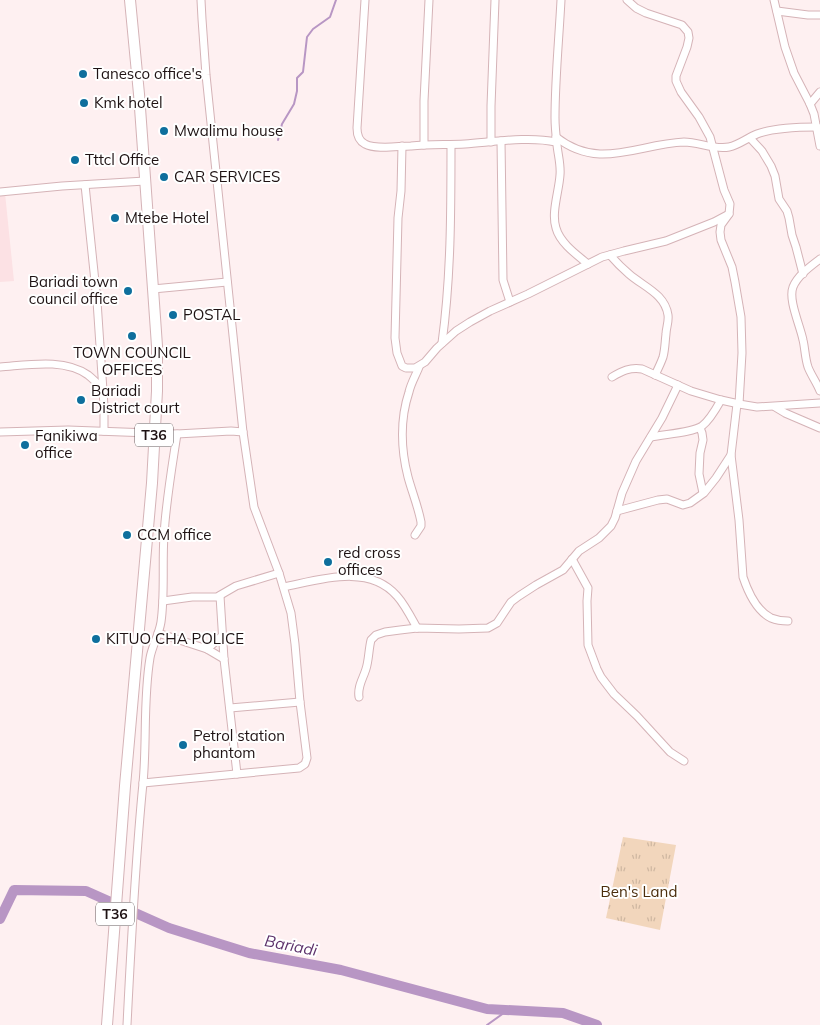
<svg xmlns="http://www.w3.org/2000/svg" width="820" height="1025" font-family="Mulish,sans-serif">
<defs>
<pattern id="grass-tufts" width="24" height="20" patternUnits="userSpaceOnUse" patternTransform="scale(1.25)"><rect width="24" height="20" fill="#f2d6bc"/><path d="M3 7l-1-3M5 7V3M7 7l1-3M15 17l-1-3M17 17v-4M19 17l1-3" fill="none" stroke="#cfb7a1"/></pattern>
</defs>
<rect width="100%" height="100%" fill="#fef0f1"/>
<polygon fill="#fce1e4" points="0,193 5,193 14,281 0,282"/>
<polygon fill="url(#grass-tufts)" points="623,837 676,845 660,930 606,918"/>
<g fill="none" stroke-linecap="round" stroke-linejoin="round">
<g stroke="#b896c4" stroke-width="2">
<polyline points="278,140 282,124 294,104 297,91 297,78 303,72 307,37 313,29 330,17 336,0"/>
<polyline points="487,1025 508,1010"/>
</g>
<polyline stroke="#b896c4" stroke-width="10" points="0,919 14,890 86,891 169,928 249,953 341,970 487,1009 563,1013 597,1025"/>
<defs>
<g id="minor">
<path d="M365,0L357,128C357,135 359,141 365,144C376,150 398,146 411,146C429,144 447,145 465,144C493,142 529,136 556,142"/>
<path d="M561,0C559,39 555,79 555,118C555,127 556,136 557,145C558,155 561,165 560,175C559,191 551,213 556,228C560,243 577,255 588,264"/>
<polyline points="627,0 636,8 646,13 682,25 688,32 689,38 687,47 676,76 676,81 681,92 699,117 710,137 724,190 730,204 729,214 721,225 720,232 721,240 732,267 735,282 741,317 742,353 739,404"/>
<polyline points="774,0 785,47 794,73 810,104 814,114 820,146"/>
<polyline points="777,11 808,15 820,15"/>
<polyline points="810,104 820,92"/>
<path d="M556,137C599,171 637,144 684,142C699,142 714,150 729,147C739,145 747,138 757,134C773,128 800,127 817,127"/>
<polyline points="750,138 762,151 771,166 775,176 779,199 787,211 789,218 792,235 796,247 803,274"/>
<polyline points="501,141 503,280 510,302"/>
<polyline points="491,142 491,106 495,0"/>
<polyline points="424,145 424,101 429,0"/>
<polyline points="402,146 401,191 398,218 395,338 397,353 402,366 406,368 415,368 425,362 437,348 456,331 470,322 490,311 528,294 602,257 624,251 666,241 714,222 729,214"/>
<polyline points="85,185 97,301 104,406 104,431"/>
<polyline points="0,192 62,186 145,181"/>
<path d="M610,255C616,262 622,268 629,274C644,287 665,294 668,315C669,322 666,328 666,334C665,342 665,350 663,357C661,363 658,369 655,375"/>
<path d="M820,259C811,266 798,275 793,287C788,300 800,325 803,340C805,348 805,358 808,367C811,375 817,383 820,391"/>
<polyline points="153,289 227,282"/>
<path d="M442,343C451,277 451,211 451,145"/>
<path d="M0,367C28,365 64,358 88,375C93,379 98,384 103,389"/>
<path d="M612,377C622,371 630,367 642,369L691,391L721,400L739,404L757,407L820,403"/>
<polyline points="775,407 785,413 820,428"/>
<polyline points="700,428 702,433 703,440 700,453 699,474 703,493"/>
<polyline points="0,432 68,430 177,434 231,431 243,432"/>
<path d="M651,437C664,434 692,433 702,426C710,420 716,409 721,400"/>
<path d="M731,455L739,520L743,577C748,592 757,611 771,618C776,620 782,621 788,621"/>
<polyline points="617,511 658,500 667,499 683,505 690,503 704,493 716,478 731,455 737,404"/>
<path d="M415,535L421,526V522C418,506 412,492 408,477C401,450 400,419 409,392C411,383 416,375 419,367"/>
<polyline points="572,559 588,588 587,601 588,645 597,669 601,677 614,694 637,716 670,752 684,761"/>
<path d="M284,587C319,580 369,563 397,596C405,605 411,617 417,628"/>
<polyline points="220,596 224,659 237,774"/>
<polyline points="163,601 192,597 217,597 236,586 279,573"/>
<polyline points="158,633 207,649 224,659"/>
<polyline points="207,649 222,636"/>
<path d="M359,697C357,685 365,676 367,665C369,656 369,648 371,640L376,635L385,632L400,630L417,628L459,629L488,628L497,623L511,602L519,596L536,585L563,570L579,551L599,538L611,526L615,518L622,493L636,461L662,418L678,385"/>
<polyline points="230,708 300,702"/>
<polyline points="143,783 299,768 305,764 307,758 300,702 295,644 291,613 279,573 254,507 243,432 206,75 202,19 201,0"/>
<path d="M127,1025C131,944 135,864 143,783C147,742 143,700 150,658C152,646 159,635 161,622C165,594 162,564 164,535C166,501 172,467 177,434"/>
</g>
<polyline id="highway" points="107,1025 125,786 152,483 157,391 157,346 153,289 139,94 130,0"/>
</defs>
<use href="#minor" stroke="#d5b3b7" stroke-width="9"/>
<use href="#highway" stroke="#d5b3b7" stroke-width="12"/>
<use href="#minor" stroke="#fff" stroke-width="7"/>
<use href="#highway" stroke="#fff" stroke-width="10"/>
</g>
<g fill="#0e6f9d" stroke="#fff" stroke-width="2">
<circle cx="83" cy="74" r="5"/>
<circle cx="84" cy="103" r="5"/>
<circle cx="164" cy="131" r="5"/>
<circle cx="75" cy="160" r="5"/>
<circle cx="164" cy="177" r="5"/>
<circle cx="115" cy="218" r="5"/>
<circle cx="128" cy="291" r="5"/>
<circle cx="173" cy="315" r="5"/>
<circle cx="132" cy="336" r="5"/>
<circle cx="81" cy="400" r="5"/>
<circle cx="25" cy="445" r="5"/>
<circle cx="127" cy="535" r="5"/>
<circle cx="328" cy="562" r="5"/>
<circle cx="96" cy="639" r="5"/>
<circle cx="183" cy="745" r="5"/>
</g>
<g text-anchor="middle" stroke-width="4" stroke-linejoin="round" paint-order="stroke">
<g fill="#fff" stroke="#62595a" stroke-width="1">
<rect x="135" y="423.5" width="38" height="23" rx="4"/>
<rect x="96" y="902.5" width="38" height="23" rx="4"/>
</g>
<g font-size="14" font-weight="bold" fill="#1e1213">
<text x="154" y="440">T36</text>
<text x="115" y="919">T36</text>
</g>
<g font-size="15" fill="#1e1213" stroke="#fff" text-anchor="start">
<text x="93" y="79">Tanesco office's</text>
<text x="94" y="108">Kmk hotel</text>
<text x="174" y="136">Mwalimu house</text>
<text x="85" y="165">Tttcl Office</text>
<text x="174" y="182">CAR SERVICES</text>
<text x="125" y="223">Mtebe Hotel</text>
<text x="118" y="287" text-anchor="end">Bariadi town<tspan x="118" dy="17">council office</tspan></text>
<text x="183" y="320">POSTAL</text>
<text x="132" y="358" text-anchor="middle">TOWN COUNCIL<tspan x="132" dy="17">OFFICES</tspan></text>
<text x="91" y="396">Bariadi<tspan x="91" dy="17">District court</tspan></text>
<text x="35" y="441">Fanikiwa<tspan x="35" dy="17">office</tspan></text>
<text x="137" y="540">CCM office</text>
<text x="338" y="558">red cross<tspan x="338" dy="17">offices</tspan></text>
<text x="106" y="644">KITUO CHA POLICE</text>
<text x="193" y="741">Petrol station<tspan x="193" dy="17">phantom</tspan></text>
</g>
<g font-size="15" fill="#4b2d0c" stroke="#fff">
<text x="639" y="897">Ben's Land</text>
</g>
<g font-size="16" font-style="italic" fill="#5d326b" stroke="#fff">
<text transform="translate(291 945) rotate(11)" y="6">Bariadi</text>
</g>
</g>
</svg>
